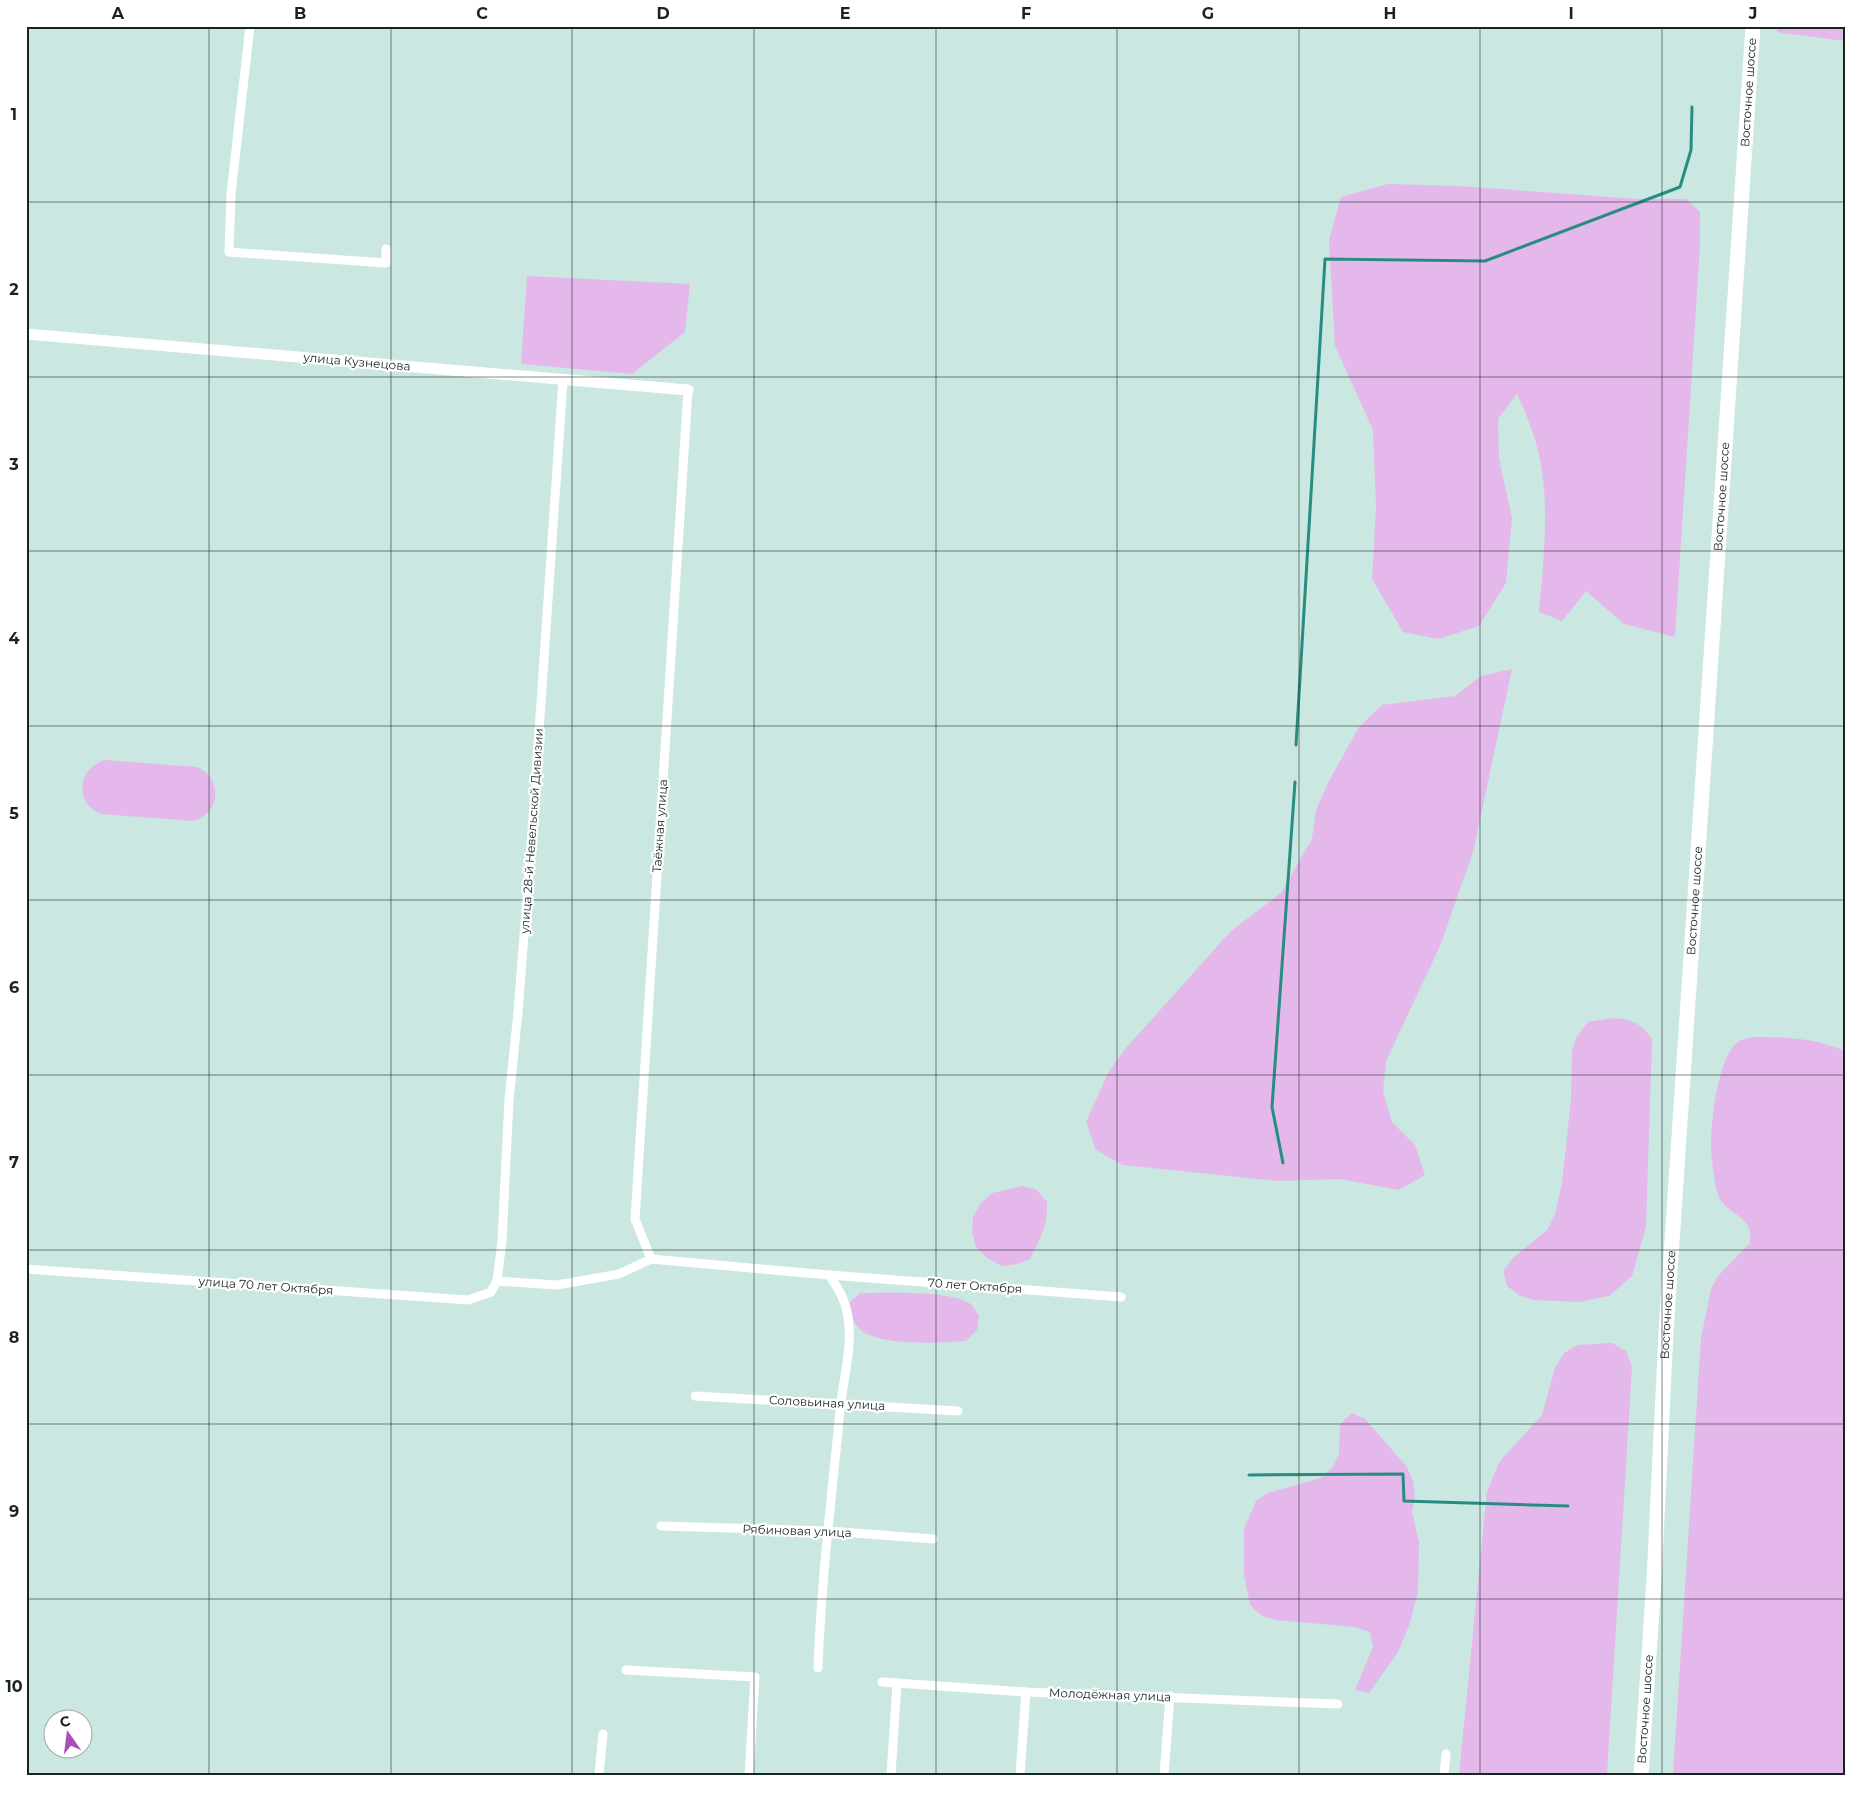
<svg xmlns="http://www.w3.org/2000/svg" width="1871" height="1801" font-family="Montserrat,sans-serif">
<rect width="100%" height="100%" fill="#cae7e1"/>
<g fill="#e4b8eb">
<polygon points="1777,26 1845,26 1845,41 1777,32"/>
<path d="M1388,184L1459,186L1638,199H1686L1700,212V245L1675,637L1624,624L1586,591L1562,621L1539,612C1543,568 1548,521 1543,478C1540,449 1529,419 1517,394L1498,419L1499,459L1512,518L1506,583L1479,626L1438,639L1403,632L1372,579L1376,508L1373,430L1335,346L1329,240L1341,197Z"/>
<polygon points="527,276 690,284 685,332 632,374 521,364"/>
<polygon points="1512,669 1473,852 1440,946 1386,1061 1383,1092 1392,1122 1415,1145 1425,1175 1399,1190 1340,1179 1278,1181 1123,1165 1096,1150 1086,1122 1108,1073 1126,1048 1231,931 1281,893 1312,839 1316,810 1329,781 1359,727 1382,705 1455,696 1481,676"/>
<path d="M105,760L197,767C223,778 221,814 193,821L101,814C74,803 77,768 105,760Z"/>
<path d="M1614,1018C1634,1020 1640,1023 1652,1039L1646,1227L1632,1276L1609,1296L1579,1302L1533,1300L1519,1295L1507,1286L1503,1271L1512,1259L1548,1229L1555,1214L1562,1183L1571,1100L1572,1050L1577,1036L1588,1022Z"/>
<path d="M1754,1037C1787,1037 1813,1038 1845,1051V1775H1673L1701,1338L1711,1289L1718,1276L1750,1243C1750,1239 1751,1232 1749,1228C1742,1213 1725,1212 1718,1195C1715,1186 1711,1156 1711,1146C1711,1122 1718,1054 1739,1041C1743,1039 1749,1038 1754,1037Z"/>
<path d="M1023,1186L1037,1190L1047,1202C1048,1226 1040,1238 1030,1259L1017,1264L1002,1266L987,1258L976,1247L972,1232L973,1217L981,1203L992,1193Z"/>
<path d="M860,1293C886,1293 948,1290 969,1303C973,1305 976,1312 979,1315L977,1330L966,1341C941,1343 883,1346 862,1331C853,1324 851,1314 848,1304Z"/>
<polygon points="1612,1343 1626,1351 1632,1367 1607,1775 1459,1775 1487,1491 1500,1461 1542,1415 1555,1368 1564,1353 1578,1345"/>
<polygon points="1352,1413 1365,1419 1407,1467 1413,1481 1415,1497 1412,1512 1419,1542 1418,1591 1410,1623 1398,1652 1369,1693 1355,1690 1373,1647 1370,1632 1355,1627 1275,1620 1261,1615 1250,1605 1244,1575 1244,1529 1256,1501 1268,1493 1321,1478 1333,1467 1339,1454 1340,1424"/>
</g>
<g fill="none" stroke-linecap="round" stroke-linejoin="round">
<g stroke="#288d80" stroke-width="3">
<polyline points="1296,745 1325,259 1485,261 1680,187 1691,150 1692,107"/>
<polyline points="1283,1163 1272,1107 1295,782"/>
<polyline points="1249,1475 1403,1474 1404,1501 1568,1506"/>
</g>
<g stroke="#fff" stroke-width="9">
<polyline points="250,26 231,194 229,252 386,263 386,249"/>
<polyline points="651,1259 635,1219 688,390"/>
<polyline points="26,1269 468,1300 491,1292 497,1281 502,1241 509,1100 518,1012 533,820 563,380"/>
<polyline points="497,1281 557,1285 619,1274 651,1259 829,1275 1121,1297"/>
<polyline points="695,1396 958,1411"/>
<polyline points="661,1526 829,1531 933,1539"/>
<path d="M818,1668C821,1581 832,1496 840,1410C843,1379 853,1347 848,1316C845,1299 838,1288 829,1275"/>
<polyline points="626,1670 755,1677 749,1775"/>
<polyline points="882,1682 1026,1692 1338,1704"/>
<polyline points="599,1775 603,1734"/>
<polyline points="891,1775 897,1683"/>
<polyline points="1020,1775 1026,1692"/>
<polyline points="1164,1775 1170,1696"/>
<polyline points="1444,1775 1446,1754"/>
</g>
<polyline stroke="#fff" stroke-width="11" points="26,334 688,390"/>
<path stroke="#fff" stroke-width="15" id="s1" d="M1641,1775L1654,1580L1666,1332L1753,26"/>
</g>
<path fill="none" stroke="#192421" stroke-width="1" stroke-opacity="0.55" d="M209,26V1775M391,26V1775M572,26V1775M754,26V1775M936,26V1775M1117,26V1775M1299,26V1775M1480,26V1775M1662,26V1775M26,202H1845M26,377H1845M26,551H1845M26,726H1845M26,900H1845M26,1075H1845M26,1250H1845M26,1424H1845M26,1599H1845"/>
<g text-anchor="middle" stroke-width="4.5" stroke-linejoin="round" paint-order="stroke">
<g font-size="12" fill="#192421" stroke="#fff">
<text dy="4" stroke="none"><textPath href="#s1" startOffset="1686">Восточное шоссе</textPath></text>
<text transform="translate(357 362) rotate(5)" y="4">улица Кузнецова</text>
<text dy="4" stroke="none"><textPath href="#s1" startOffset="1281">Восточное шоссе</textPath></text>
<text transform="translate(660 826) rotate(-86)" y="4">Таёжная улица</text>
<text transform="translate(532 831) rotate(-86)" y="4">улица 28-й Невельской Дивизии</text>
<text dy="4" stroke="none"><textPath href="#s1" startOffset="876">Восточное шоссе</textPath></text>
<text transform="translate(266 1286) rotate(4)" y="4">улица 70 лет Октября</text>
<text transform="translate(975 1286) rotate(4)" y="4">70 лет Октября</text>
<text dy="4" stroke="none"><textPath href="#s1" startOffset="471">Восточное шоссе</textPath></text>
<text transform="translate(827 1403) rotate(3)" y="4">Соловьиная улица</text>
<text transform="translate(797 1531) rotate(2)" y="4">Рябиновая улица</text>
<text transform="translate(1110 1695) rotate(2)" y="4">Молодёжная улица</text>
<text dy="4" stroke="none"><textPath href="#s1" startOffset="66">Восточное шоссе</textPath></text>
</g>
</g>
<rect width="1871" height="1801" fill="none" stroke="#ffffff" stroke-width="55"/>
<g transform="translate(68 1734) rotate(346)"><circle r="24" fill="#ffffff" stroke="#a3a7a6"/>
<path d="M0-4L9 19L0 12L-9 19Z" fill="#ab50bb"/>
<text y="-8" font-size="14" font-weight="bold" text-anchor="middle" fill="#192421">С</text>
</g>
<rect x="28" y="28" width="1816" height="1746" fill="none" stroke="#192421" stroke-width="2"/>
<g font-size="16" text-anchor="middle" font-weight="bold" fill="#192421">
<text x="118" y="19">A</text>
<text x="300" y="19">B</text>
<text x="482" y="19">C</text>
<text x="663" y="19">D</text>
<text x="845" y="19">E</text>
<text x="1026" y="19">F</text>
<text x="1208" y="19">G</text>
<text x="1390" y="19">H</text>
<text x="1571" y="19">I</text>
<text x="1753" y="19">J</text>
<text x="14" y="120">1</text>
<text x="14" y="295">2</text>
<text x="14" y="470">3</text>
<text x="14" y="644">4</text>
<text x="14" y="819">5</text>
<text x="14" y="993">6</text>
<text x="14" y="1168">7</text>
<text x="14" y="1343">8</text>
<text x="14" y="1517">9</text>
<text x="14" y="1692">10</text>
</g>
</svg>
